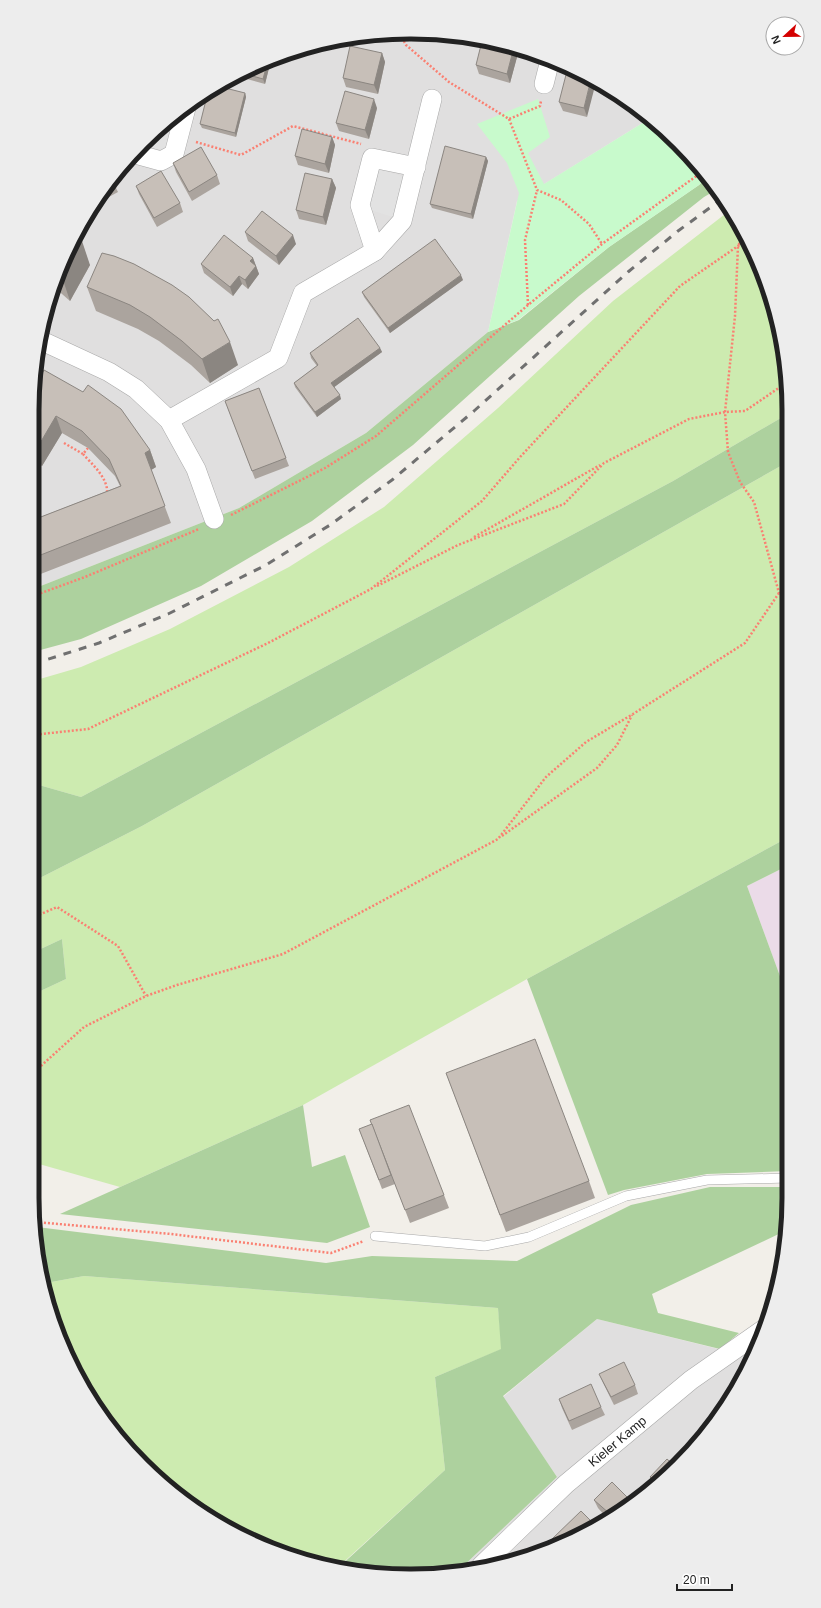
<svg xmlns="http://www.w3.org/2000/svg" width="821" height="1608" font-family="Helvetica,sans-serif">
<rect width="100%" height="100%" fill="#f2efe9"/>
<g fill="#e0dfdf">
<polygon points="435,33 508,45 578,71 641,110 649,119 517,201 488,332 366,433 239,508 33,589 33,386 45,313 71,243 110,180 161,126 221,83 289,52 361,35"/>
<polygon points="597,1319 747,1356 755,1351 750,1365 678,1465 578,1537 456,1573 557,1477 503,1397"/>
</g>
<polygon fill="#ebdbe8" points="787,866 788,998 747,886"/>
<g fill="#cdebb0">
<polygon points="729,211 760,266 786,361 786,415 673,481 81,797 32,783 33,681 81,667 170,629 289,567 384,507 498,408 613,301"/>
<polygon points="786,463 787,838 527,979 303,1105 120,1187 32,1162 32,995 66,979 62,939 32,953 32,882 142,826"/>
<polygon points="84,1276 498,1308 502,1349 435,1377 445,1470 336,1569 265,1547 200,1512 110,1428 52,1319 46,1283"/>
</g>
<g fill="#add19e">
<polygon points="708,177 716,190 704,197 579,296 413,445 312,521 201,586 81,639 33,652 33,589 239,508 366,433 488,332 519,320 609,247 699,185"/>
<polygon points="786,415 786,463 142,826 32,882 32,783 81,797 673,481"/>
<polygon points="787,838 787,866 747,886 788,998 788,1171 707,1174 624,1190 608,1195 527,979"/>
<polygon points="62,939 66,979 32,995 32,953"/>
<polygon points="303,1105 312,1167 345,1155 370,1227 327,1243 60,1214"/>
<polygon points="710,1187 788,1187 788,1222 786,1235 785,1231 652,1294 658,1313 739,1333 720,1349 597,1319 503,1396 557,1477 456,1573 337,1569 445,1470 435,1377 501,1349 498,1308 84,1276 46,1283 37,1227 326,1263 372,1256 517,1261 631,1205"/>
</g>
<polygon fill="#c8facc" points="538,99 550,137 528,153 544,184 649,119 708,177 699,185 609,247 518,320 488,332 519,193 507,163 477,124"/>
<g fill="#e2e2e2">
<polygon points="180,112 170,152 143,145 161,126"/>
<polygon points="378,169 405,177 393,217 367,209"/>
</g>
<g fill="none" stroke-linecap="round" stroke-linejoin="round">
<defs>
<polyline id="lane" points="375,1236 485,1246 529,1237 626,1196 707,1180 788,1178"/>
<g id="street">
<polyline points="544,84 550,60"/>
<polyline points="138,151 139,155 161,161 174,154 186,108"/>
<polyline points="375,251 360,205 372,158 416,167"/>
<polyline points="40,340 109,372 136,389 169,420 196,469 214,519"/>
<polyline points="169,420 278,358 303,293 375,251 402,221 432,99"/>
<polyline points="481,1566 566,1484 691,1380 764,1329"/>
</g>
</defs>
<use href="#lane" stroke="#a9a9a9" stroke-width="10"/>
<use href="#street" stroke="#a9a9a9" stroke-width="20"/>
<g stroke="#fa8072" stroke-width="2.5" stroke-dasharray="2 2" stroke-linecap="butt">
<polyline points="400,34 406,45 449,82 509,119 540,106 541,101"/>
<polyline points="509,119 537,190 561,200 589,224 602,244"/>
<polyline points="196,142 241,155 293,126 361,144"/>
<polyline points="701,172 726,213 732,216"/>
<polyline points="743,236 738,246 735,316 725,412 728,452 740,482 754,502 779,593"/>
<polyline points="528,305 525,240 537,190"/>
<polyline points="64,443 83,454"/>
<path d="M88,448L83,454C92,464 109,479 107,494"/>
<polyline points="231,515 325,468 376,436 528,305 602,244 702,172"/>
<polyline points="474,537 600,465"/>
<polyline points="377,586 458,545 564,504 604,463 689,419 725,412 745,411 786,383"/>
<polyline points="33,596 85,577 199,529"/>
<polyline points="32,735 88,729 268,643 371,589 482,501 521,456 680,286 738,246 746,242"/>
<polyline points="502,836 597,768 617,745 632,715"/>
<polyline points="32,918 57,907 118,946 146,996"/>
<polyline points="32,1074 84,1027 146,996 177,985 283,954 498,839 546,777 586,742 633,714 745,643 779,593 786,590"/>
<polyline points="36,1222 171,1234 331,1253 364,1241"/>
</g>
<use href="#lane" stroke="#fff" stroke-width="9"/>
<use href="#street" stroke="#fff" stroke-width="19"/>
<polyline stroke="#707070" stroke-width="3" stroke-dasharray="8 8" stroke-linecap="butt" points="33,664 99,643 168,614 266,565 330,525 392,480 474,411 628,272 678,231 722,199"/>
</g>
<g fill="#aba49e">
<polygon points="508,45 523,50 519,49 510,83 479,74 476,65"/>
<polygon points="382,53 385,62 378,94 346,87 343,78"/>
<polygon points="271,60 265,84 236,76"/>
<polygon points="578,71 587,117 563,111 559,102"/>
<polygon points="245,93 246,97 236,137 202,128 200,124"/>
<polygon points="377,108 369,139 339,131 336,123"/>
<polygon points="332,137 335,145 329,173 298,165 295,156"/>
<polygon points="486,157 488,161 473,219 432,208 430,204"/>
<polygon points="173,163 217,175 220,184 192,201 176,172"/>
<polygon points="332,179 336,188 326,225 299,219 296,210"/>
<polygon points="110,180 116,188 118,192 96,204"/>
<polygon points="136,186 180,203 183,212 157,227 139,194"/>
<polygon points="245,232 296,244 279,265 248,241"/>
<polygon points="71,243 90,265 70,301 54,287"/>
<polygon points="114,256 238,365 210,383 191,365 159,341 138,329 96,311 87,287"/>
<polygon points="253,258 259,274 248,289 242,284 233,296 204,273 201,264"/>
<polygon points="463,280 390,333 364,297 362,292"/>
<polygon points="380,348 382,352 334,387 341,399 317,417 295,387 294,383 317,366 311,358 310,353"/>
<polygon points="259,388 289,466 255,479 225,401"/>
<polygon points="33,389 150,450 156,467 151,470 171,523 33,577 33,520 120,486 115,476 88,448 62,433 42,466 33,460"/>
<polygon points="446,1073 589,1181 595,1198 506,1232"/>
<polygon points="359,1129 444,1195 449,1208 410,1223 394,1181 395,1184 382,1189"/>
<polygon points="599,1374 635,1385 638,1394 614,1405 603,1383"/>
<polygon points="559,1399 601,1407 605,1415 572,1430 562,1408"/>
<polygon points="676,1467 652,1484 650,1477"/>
<polygon points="594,1500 630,1500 606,1517 598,1508"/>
</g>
<g fill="#8b8681">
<polygon points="514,47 519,49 519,50 510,83 507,74"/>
<polygon points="382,53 385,62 378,94 374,85"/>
<polygon points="271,60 265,84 263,79 268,61"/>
<polygon points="591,79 596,82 587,117 584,108"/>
<polygon points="245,93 246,97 236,137 235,133"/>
<polygon points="374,99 377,108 369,139 365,130"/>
<polygon points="332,137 335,145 329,173 325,164"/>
<polygon points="486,157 488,161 473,219 471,214"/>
<polygon points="332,179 336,188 326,225 323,217"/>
<polygon points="293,235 296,244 279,265 276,256"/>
<polygon points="82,241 90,265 70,301 62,277"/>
<polygon points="253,258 259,274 248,289 245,280 250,261"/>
<polygon points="461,275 463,280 390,333 388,328"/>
<polygon points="239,276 242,284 233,296 230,287"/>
<polygon points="230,342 238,365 210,383 202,359"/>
<polygon points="380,348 382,352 333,388 331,383"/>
<polygon points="35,378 36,382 33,388 34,379"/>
<polygon points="340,395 341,399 317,417 315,412"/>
<polygon points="56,416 62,433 42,466 36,450"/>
<polygon points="150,450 156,467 151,470 145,453"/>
</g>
<g fill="#c7bfb8" stroke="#8b8681">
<polygon points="482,41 508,45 514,47 507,74 476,65"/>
<polygon points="350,46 382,53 374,85 343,78"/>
<polygon points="268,61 263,79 242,73"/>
<polygon points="568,67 578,71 591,79 584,108 559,102"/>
<polygon points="217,86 245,93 235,133 200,124 208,92"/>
<polygon points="345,91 374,99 365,130 336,123"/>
<polygon points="302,129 332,137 325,164 295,156"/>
<polygon points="445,146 486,157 471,214 430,204"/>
<polygon points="201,147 217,175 189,192 173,163"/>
<polygon points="161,171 180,203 154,218 136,186"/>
<polygon points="305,173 332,179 323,217 296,210"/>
<polygon points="111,179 116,188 100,196 110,180"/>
<polygon points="262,211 293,235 276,256 245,232"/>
<polygon points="224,235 253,258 250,261 256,266 245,280 239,276 230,287 201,264"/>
<polygon points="75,237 82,241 62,277 59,275 71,243"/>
<polygon points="435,239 461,275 388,328 362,292"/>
<polygon points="102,253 114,256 134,264 172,285 189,297 214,321 218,319 230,342 202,359 182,341 150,317 130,305 87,287"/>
<polygon points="358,318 380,348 331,383 340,395 315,412 294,383 318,365 310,353"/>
<polygon points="44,370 83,392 88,385 121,409 150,450 145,453 165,506 33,558 33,520 121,486 109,459 82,431 56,416 36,450 33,447 33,389"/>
<polygon points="259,388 286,458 252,471 225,401"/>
<polygon points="535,1039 589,1181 500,1215 446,1073"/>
<polygon points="409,1105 444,1195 405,1210 370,1120"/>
<polygon points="372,1124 391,1175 379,1180 359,1129"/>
<polygon points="624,1362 635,1385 611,1397 599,1374"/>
<polygon points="591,1384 601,1407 569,1421 559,1399"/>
<polygon points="667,1459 676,1467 655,1482 650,1477"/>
<polygon points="612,1482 630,1500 610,1514 594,1500"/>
<polygon points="581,1511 595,1525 578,1537 557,1543 552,1539"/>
</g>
<g text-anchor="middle" stroke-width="3" stroke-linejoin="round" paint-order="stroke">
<g font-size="13" fill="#222" stroke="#fff">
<text transform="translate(617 1441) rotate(-40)" y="5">Kieler Kamp</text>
</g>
</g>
<path d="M0 0H821V1608H0ZM410 39H411A371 371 0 0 1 782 410V1198A371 371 0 0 1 411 1569H410A371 371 0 0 1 39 1198V410A371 371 0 0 1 410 39Z" fill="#ededed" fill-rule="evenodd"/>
<path fill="none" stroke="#222" stroke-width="5" d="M410 39H411A371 371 0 0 1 782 410V1198A371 371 0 0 1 411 1569H410A371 371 0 0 1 39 1198V410A371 371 0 0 1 410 39Z"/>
<g transform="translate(785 36) rotate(248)"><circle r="19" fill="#ffffff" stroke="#a7a7a7"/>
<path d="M0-3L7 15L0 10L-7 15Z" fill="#d40000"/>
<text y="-6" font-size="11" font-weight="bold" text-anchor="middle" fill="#222222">N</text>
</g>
<path d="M677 1584v6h55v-6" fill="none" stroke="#222222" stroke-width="2"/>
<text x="683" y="1584" font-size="12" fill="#222222" stroke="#ffffff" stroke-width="3" paint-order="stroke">20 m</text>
</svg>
